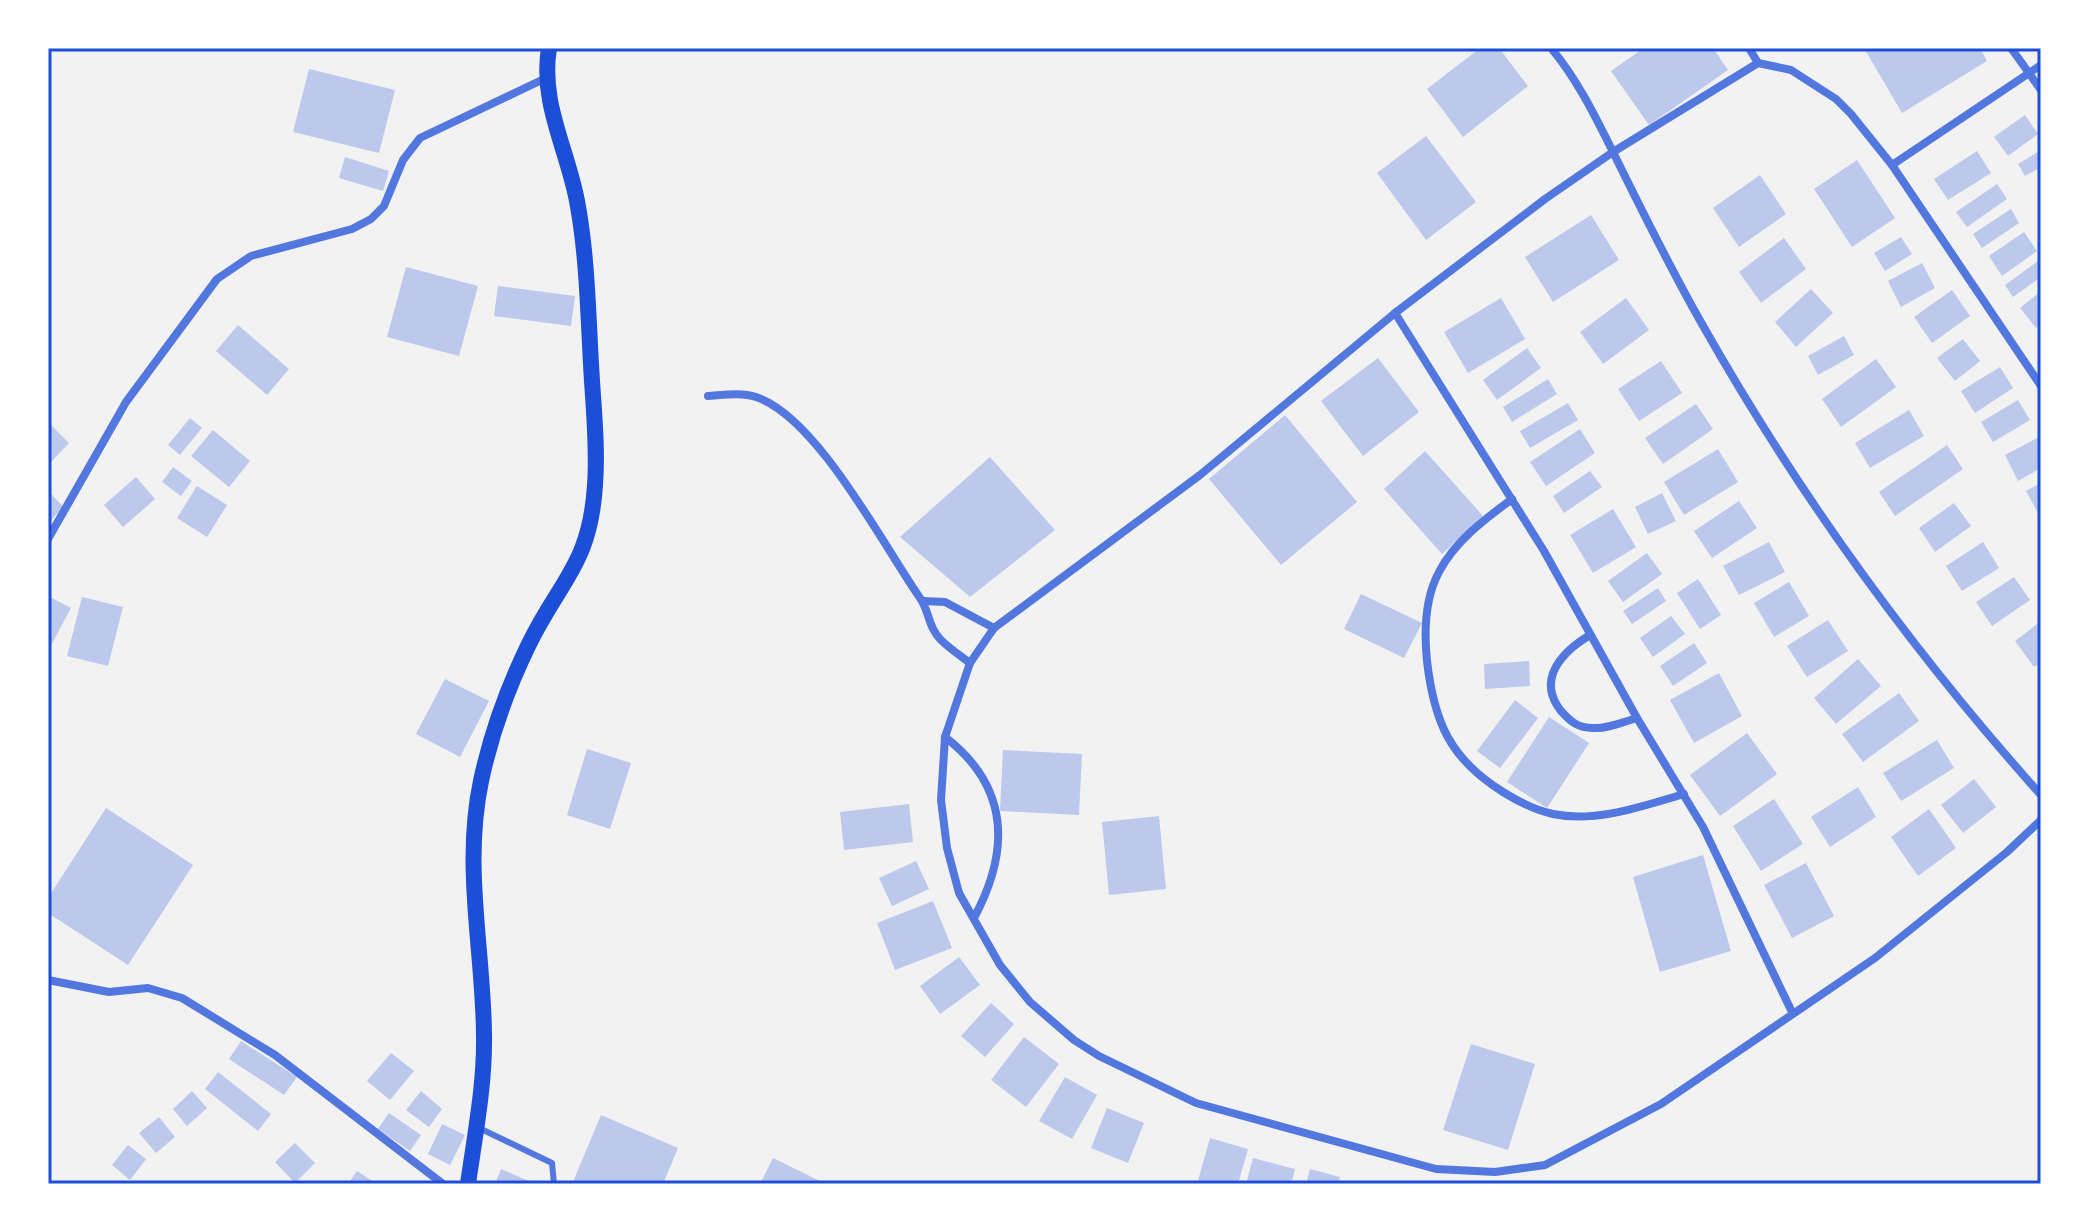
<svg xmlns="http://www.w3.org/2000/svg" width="2089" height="1232" font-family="Lora,serif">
<rect width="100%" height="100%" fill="#f2f2f2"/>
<g fill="#bdc9ec">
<polygon points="1480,48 1499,48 1528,86 1463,137 1427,89"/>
<polygon points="1644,48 1713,48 1728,70 1649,125 1611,71"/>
<polygon points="1864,48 1980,48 1987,61 1902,113"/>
<polygon points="309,69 395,90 379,153 293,132"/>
<polygon points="2025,115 2038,134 2008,156 1994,137"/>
<polygon points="1426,136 1476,202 1426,240 1377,173"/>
<polygon points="2041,150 2041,167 2025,176 2018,164"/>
<polygon points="1977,151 1991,173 1948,200 1934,179"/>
<polygon points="345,157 389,171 383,191 339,178"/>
<polygon points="1857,160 1895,218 1852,247 1814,189"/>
<polygon points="1760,175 1786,214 1739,247 1713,208"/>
<polygon points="1997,184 2007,199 1967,227 1956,212"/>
<polygon points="2011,209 2019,223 1982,248 1973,234"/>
<polygon points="1591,215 1619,260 1553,302 1525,257"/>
<polygon points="2024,232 2037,251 2002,276 1989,256"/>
<polygon points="1901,237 1912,254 1885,271 1874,253"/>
<polygon points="1784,238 1806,269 1761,303 1739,272"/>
<polygon points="2041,259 2041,277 2013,297 2005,285"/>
<polygon points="1922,263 1935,288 1901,307 1888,281"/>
<polygon points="406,267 478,286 459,356 387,337"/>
<polygon points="498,286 575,296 571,326 494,316"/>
<polygon points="1811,289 1833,313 1796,347 1775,322"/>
<polygon points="1952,290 1970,316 1932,343 1914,317"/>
<polygon points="2041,291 2041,324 2036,328 2020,308"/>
<polygon points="1501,298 1525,339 1468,373 1444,332"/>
<polygon points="1626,298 1649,330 1603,364 1580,332"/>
<polygon points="238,325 289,369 267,395 216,351"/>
<polygon points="1844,336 1854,355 1818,375 1808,356"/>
<polygon points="1963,339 1980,361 1955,381 1937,358"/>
<polygon points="1527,348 1541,368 1497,400 1483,380"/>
<polygon points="1378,358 1419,412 1363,456 1321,401"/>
<polygon points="1876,359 1896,387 1841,427 1822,399"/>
<polygon points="1661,361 1682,393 1639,421 1618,389"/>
<polygon points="2000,367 2013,388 1975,413 1961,391"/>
<polygon points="1548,379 1557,394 1512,422 1503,407"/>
<polygon points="2018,400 2030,420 1993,442 1981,422"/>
<polygon points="1568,403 1578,420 1530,448 1520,431"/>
<polygon points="1696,404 1713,429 1663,464 1645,438"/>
<polygon points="1909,410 1924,436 1870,468 1855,443"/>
<polygon points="1285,415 1357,502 1281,565 1209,479"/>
<polygon points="190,418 202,428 180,455 168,445"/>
<polygon points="48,422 69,443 50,463 48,461"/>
<polygon points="1580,429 1595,453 1546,486 1530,462"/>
<polygon points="213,430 250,461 229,487 191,456"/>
<polygon points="2041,436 2041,468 2018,481 2005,455"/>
<polygon points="1947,445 1963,469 1895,516 1879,492"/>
<polygon points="1718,449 1738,482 1684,515 1664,482"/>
<polygon points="1425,451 1483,516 1442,554 1384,489"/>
<polygon points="990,457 1055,530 970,597 900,537"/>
<polygon points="173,467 192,481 181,496 162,482"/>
<polygon points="1590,471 1602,487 1564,513 1553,496"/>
<polygon points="136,477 155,499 123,527 104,505"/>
<polygon points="2041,483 2041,513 2039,515 2026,491"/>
<polygon points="197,486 227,505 207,537 177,518"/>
<polygon points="48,491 64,507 48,523"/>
<polygon points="1662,493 1676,521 1648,534 1635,507"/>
<polygon points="1739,501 1757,528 1712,558 1694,531"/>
<polygon points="1954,503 1971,526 1935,552 1919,528"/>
<polygon points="1613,509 1636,547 1593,573 1570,535"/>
<polygon points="1769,542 1785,572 1739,595 1723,566"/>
<polygon points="1983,542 1999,568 1962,591 1946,566"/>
<polygon points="1647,553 1662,574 1623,602 1608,581"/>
<polygon points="2014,577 2030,600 1992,626 1976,602"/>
<polygon points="1698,579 1721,615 1700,629 1677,593"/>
<polygon points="1789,582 1809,616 1774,637 1754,603"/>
<polygon points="1658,588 1666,601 1632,624 1623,611"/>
<polygon points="1361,594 1422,623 1404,658 1344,629"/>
<polygon points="48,596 71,608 48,651"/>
<polygon points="82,597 123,607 108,666 67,656"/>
<polygon points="1671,616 1685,634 1653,657 1640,638"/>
<polygon points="1828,620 1848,651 1807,677 1787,646"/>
<polygon points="2041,621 2041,662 2034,667 2015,641"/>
<polygon points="1694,643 1707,663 1673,686 1660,666"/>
<polygon points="1858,659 1881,686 1836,724 1814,698"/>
<polygon points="1529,661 1530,686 1485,689 1484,664"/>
<polygon points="1719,673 1742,716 1694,743 1670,700"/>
<polygon points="445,679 489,701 460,757 416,734"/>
<polygon points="1899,693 1919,721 1863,762 1842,734"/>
<polygon points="1515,700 1538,718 1500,768 1477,751"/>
<polygon points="1549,717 1589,743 1547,808 1507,782"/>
<polygon points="1747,733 1777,774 1720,816 1690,775"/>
<polygon points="1937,740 1954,768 1901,801 1883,773"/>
<polygon points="587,749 631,763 610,829 567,815"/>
<polygon points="1003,750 1082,754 1079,815 1000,811"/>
<polygon points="1974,779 1996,807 1963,833 1941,805"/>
<polygon points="1858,787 1876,817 1830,847 1811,817"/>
<polygon points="1774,799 1803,844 1761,871 1733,826"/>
<polygon points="909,804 913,842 844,850 840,812"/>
<polygon points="106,808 193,865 128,965 48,913 48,898"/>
<polygon points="1929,809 1956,848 1918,876 1891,837"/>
<polygon points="1159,816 1166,889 1109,895 1102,822"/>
<polygon points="1703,855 1731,951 1660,972 1633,877"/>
<polygon points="916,861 929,889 892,906 879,878"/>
<polygon points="1806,863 1834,916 1792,938 1764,885"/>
<polygon points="933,901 952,948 895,970 877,923"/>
<polygon points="959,957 980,985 940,1014 920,986"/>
<polygon points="991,1003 1014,1024 985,1057 961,1036"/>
<polygon points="1024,1037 1059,1064 1026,1107 991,1080"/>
<polygon points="241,1041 297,1077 284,1095 229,1059"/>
<polygon points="1471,1044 1535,1064 1508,1150 1443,1130"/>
<polygon points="391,1053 414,1071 390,1100 367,1081"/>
<polygon points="218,1072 271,1114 258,1131 205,1089"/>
<polygon points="1065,1077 1097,1095 1072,1139 1039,1121"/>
<polygon points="192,1091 207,1108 187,1126 173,1109"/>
<polygon points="421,1091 442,1109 429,1127 406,1110"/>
<polygon points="1107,1108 1144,1123 1128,1163 1091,1148"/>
<polygon points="389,1113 421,1135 410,1151 378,1129"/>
<polygon points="601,1115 678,1148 663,1184 572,1184"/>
<polygon points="159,1117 175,1137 156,1153 139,1133"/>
<polygon points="442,1124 465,1135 450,1165 428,1154"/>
<polygon points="1210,1138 1248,1149 1238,1184 1197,1184"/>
<polygon points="295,1143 315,1163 295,1183 275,1162"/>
<polygon points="128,1145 146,1159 130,1180 112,1165"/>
<polygon points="773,1158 826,1184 760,1184"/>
<polygon points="1253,1158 1295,1169 1291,1184 1246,1184"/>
<polygon points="501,1169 536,1184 495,1184"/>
<polygon points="1310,1169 1340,1177 1338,1184 1306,1184"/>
<polygon points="357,1171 377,1184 348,1184"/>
</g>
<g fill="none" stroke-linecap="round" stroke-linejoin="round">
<polyline stroke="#5277de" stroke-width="6" points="479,1128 552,1163 554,1184"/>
<g stroke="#5277de" stroke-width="8">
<path d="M1551,48C1577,79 1595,116 1613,152C1641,209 1670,268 1702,324C1797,492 1912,651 2041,795"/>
<polyline points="1749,48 1758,63"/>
<polyline points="2011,48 2041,90"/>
<polyline points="1892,165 2041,65"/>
<polyline points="1395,313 1544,551 1637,718 1703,827 1792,1012"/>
<polyline points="2041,386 1892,165 1851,114 1836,99 1791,70 1758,63 1613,152 1545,199 1395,313 1200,475 994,628 970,663 945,737 941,800 947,848 959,893 1000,965 1030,1002 1074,1040 1099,1056 1196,1103 1436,1169 1495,1172 1545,1165 1661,1104 1875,958 2007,852 2041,820"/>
<path d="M708,396C723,395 741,392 756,397C817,417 883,545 920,598C929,610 928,627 941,640C950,649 961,656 970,663"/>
<path d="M1512,499C1485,519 1455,541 1439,572C1425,598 1424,632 1427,661C1434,722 1450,759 1503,792C1519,802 1534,810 1553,814C1596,823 1643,806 1684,794"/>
<polyline points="48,539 126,402 217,279 251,256 352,229 371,219 384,206 403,160 420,138 546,78"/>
<polyline points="923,601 945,602 994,628"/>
<path d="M1590,635C1562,652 1536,679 1561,711C1571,722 1578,728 1593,728C1607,729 1623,722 1637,718"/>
<path d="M945,737C1010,787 1010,851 974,918"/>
<polyline points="48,980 109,992 148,988 182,998 275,1055 443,1184"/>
</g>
<path stroke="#1d4ed8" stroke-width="16" d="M468,1184C475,1134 485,1084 484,1034C483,948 463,866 481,781C491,734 508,687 529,644C561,579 590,564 595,485C598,445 593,404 591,364C588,310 587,254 577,201C567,148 540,103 549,48"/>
</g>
<rect width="2089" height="1232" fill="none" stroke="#ffffff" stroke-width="100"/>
<rect x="50" y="50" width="1989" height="1132" fill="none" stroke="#1d4ed8" stroke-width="3"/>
</svg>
